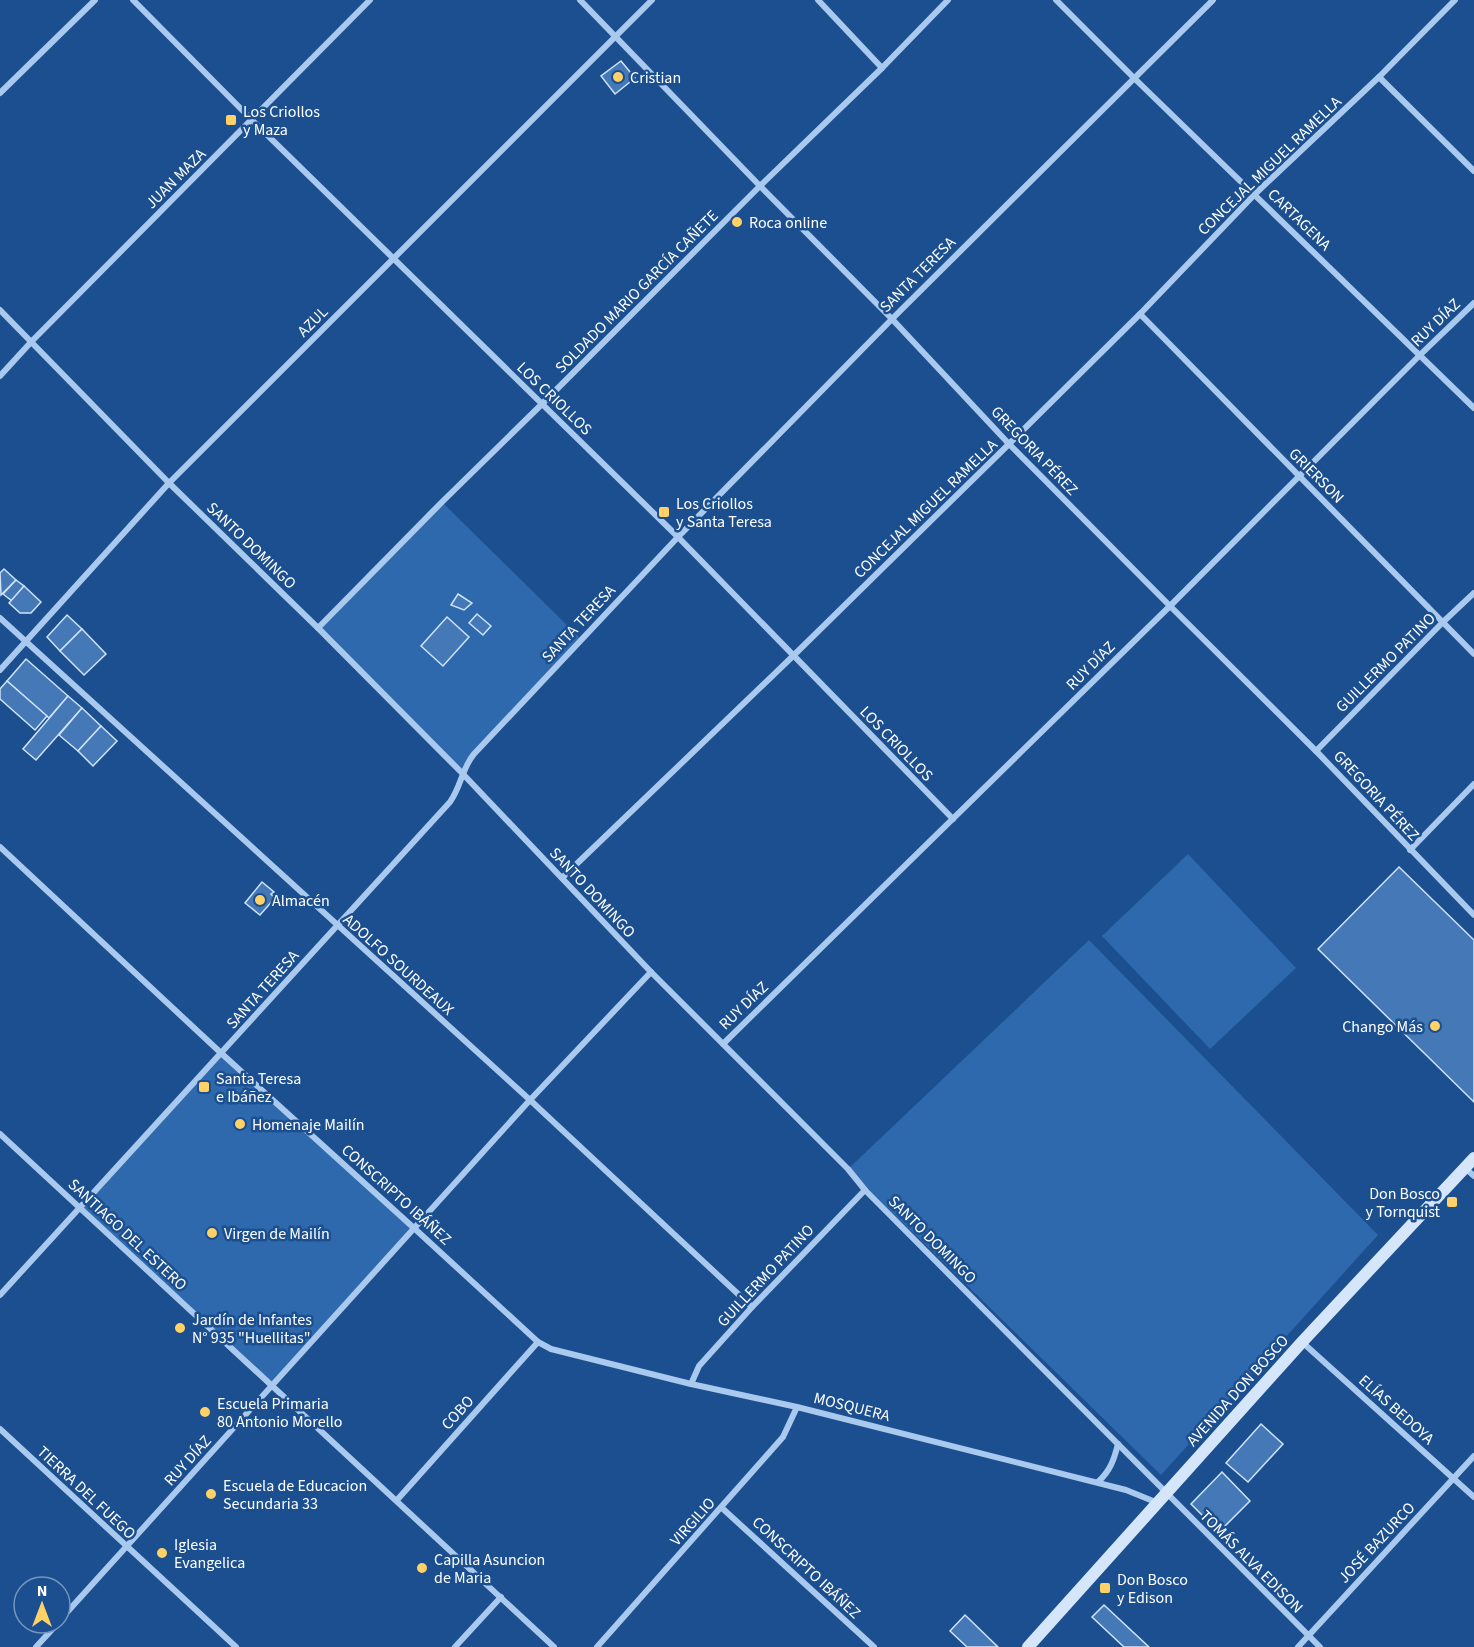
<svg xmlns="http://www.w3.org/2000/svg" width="1474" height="1647" font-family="'Source Sans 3',sans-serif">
<rect width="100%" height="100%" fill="#1b4f8f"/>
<g fill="#2e69ad">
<polygon points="442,502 581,639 474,754 462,773 318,628"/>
<polygon points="1188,854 1296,968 1210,1049 1102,936"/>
<polygon points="1089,940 1378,1235 1161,1475 848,1169"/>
<polygon points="221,1053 415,1229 272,1386 80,1207"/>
</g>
<g fill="#4478b7" stroke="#cfe3fa" stroke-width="1.5">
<polygon points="621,61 635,78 615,94 601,76"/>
<polygon points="4,569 16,580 1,595 0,573"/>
<polygon points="16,580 24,586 12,601 3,594"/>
<polygon points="24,586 41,602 31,613 20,613 9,603"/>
<polygon points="458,594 472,603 464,610 451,605"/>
<polygon points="477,614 491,626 483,635 469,623"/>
<polygon points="67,615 82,629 60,651 47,637"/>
<polygon points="447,617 469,637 443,666 421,646"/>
<polygon points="82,629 106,654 84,675 60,651"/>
<polygon points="26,659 68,696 49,718 7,681"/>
<polygon points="7,681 47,716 35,730 0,699 0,689"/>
<polygon points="68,696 82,708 36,760 23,749"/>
<polygon points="82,708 101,726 78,751 59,735"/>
<polygon points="101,726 117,741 93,766 78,751"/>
<polygon points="1399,867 1474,940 1474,1102 1318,949"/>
<polygon points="262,882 274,892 271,894 275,898 260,915 245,903"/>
<polygon points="1261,1424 1283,1444 1248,1482 1226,1463"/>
<polygon points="1222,1472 1250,1501 1219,1532 1191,1504"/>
<polygon points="1104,1605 1149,1647 1124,1647 1092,1617"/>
<polygon points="965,1615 998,1647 967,1647 950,1631"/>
</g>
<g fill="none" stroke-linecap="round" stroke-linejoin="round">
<g stroke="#a9c9ee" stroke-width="6">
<polyline points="133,0 252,120 678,537 953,819"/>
<polyline points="580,0 760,186 892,319 1009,444 1170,606 1316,751 1474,915"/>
<polyline points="818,0 882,68"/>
<polyline points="1056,0 1134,78 1474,408"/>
<polyline points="1379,77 1474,171"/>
<polyline points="0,93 95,0"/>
<polyline points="0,310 169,483 318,628 462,773 651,972 848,1169 865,1190 1320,1647"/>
<polyline points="1140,314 1474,654"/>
<polyline points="0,376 32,341 370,0"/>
<polyline points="0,618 530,1100 752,1307"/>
<polyline points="318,628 442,502 542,404 760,186 882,68 948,0"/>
<polyline points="0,670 169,483 652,0"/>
<polyline points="1316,751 1443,622 1474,593"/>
<polyline points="0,847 221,1053 415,1229 538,1342 551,1349 691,1384 797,1407 1126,1490 1158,1503"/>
<polyline points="1410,850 1474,784"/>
<polyline points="562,878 793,656 1009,444 1140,314 1255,194 1379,77 1455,0"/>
<polyline points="723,1044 1170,606 1421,354 1474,303"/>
<polyline points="0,1134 554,1647"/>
<polyline points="1465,1168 1474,1176"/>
<path d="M0,1295L450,802C461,787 462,768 474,754L678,537L892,319L1213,0"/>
<polyline points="1302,1342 1474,1497"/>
<polyline points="691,1384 699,1366 752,1307 865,1190"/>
<polyline points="0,1429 236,1647"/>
<path d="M1098,1482C1110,1471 1114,1460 1118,1444"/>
<polyline points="397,1500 538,1342"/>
<polyline points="722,1508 874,1647"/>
<polyline points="60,1620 530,1100 651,972"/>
<polyline points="36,1647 58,1623"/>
<polyline points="455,1647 501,1597"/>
<polyline points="597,1647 783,1437 797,1407"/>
<polyline points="1298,1647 1474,1456"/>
</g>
<polyline stroke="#d6e6fa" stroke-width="12" points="1028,1647 1302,1342 1474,1158"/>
</g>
<g fill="#ffd166" stroke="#1b4f8f" stroke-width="2">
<circle cx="618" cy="77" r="6"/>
<rect x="225" y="114" width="12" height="12" rx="3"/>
<circle cx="737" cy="222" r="6"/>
<rect x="658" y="506" width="12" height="12" rx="3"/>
<circle cx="260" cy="900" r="6"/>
<circle cx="1435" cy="1026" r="6"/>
<rect x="198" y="1081" width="12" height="12" rx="3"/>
<circle cx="240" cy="1124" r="6"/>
<rect x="1446" y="1196" width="12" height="12" rx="3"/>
<circle cx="212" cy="1233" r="6"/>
<circle cx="180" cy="1328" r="6"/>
<circle cx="205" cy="1412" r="6"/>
<circle cx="211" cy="1494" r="6"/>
<circle cx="162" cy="1553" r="6"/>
<circle cx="422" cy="1568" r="6"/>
<rect x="1099" y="1582" width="12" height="12" rx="3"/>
</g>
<g text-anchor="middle" stroke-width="5" stroke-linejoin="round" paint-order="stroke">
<g font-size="16" fill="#fff" stroke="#1b4f8f" text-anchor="start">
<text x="630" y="83">Cristian</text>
<text x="243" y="117">Los Criollos<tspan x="243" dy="18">y Maza</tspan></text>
<text x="749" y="228">Roca online</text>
<text x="676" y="509">Los Criollos<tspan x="676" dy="18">y Santa Teresa</tspan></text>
<text x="272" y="906">Almacén</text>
<text x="1423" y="1032" text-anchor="end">Chango Más</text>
<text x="216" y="1084">Santa Teresa<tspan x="216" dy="18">e Ibáñez</tspan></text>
<text x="252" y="1130">Homenaje Mailín</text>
<text x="1440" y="1199" text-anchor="end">Don Bosco<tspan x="1440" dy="18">y Tornquist</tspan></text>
<text x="224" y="1239">Virgen de Mailín</text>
<text x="192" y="1325">Jardín de Infantes<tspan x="192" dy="18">N° 935 "Huellitas"</tspan></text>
<text x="217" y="1409">Escuela Primaria<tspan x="217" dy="18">80 Antonio Morello</tspan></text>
<text x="223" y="1491">Escuela de Educacion<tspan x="223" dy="18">Secundaria 33</tspan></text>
<text x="174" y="1550">Iglesia<tspan x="174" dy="18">Evangelica</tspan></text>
<text x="434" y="1565">Capilla Asuncion<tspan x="434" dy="18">de Maria</tspan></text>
<text x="1117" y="1585">Don Bosco<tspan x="1117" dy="18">y Edison</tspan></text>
</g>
<g font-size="16" fill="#fff" stroke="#1b4f8f">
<text transform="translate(1269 165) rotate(-44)" y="6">CONCEJAL MIGUEL RAMELLA</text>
<text transform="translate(175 178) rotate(-45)" y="6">JUAN MAZA</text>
<text transform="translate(1300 219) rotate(44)" y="6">CARTAGENA</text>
<text transform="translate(917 274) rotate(-45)" y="6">SANTA TERESA</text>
<text transform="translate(636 291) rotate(-45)" y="6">SOLDADO MARIO GARCÍA CAÑETE</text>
<text transform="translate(312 321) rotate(-45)" y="6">AZUL</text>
<text transform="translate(1435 322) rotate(-44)" y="6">RUY DÍAZ</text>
<text transform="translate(555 398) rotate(44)" y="6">LOS CRIOLLOS</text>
<text transform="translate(1035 450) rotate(46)" y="6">GREGORIA PÉREZ</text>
<text transform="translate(1317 475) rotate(45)" y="6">GRIERSON</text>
<text transform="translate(925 508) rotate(-44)" y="6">CONCEJAL MIGUEL RAMELLA</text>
<text transform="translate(252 545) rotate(44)" y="6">SANTO DOMINGO</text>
<text transform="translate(578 623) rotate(-47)" y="6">SANTA TERESA</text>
<text transform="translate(1385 662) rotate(-45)" y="6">GUILLERMO PATINO</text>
<text transform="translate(1090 665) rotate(-45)" y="6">RUY DÍAZ</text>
<text transform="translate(897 743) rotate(46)" y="6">LOS CRIOLLOS</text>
<text transform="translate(1377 795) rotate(47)" y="6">GREGORIA PÉREZ</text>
<text transform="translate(593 892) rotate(47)" y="6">SANTO DOMINGO</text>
<text transform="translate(399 964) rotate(42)" y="6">ADOLFO SOURDEAUX</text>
<text transform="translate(262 989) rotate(-48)" y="6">SANTA TERESA</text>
<text transform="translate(743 1005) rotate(-44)" y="6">RUY DÍAZ</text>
<text transform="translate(397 1194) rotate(42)" y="6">CONSCRIPTO IBÁÑEZ</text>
<text transform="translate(128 1234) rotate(43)" y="6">SANTIAGO DEL ESTERO</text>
<text transform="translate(933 1239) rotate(45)" y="6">SANTO DOMINGO</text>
<text transform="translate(765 1275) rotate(-47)" y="6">GUILLERMO PATINO</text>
<text transform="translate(1237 1390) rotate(-48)" y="6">AVENIDA DON BOSCO</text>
<text transform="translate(852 1406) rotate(14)" y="6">MOSQUERA</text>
<text transform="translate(1397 1409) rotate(42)" y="6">ELÍAS BEDOYA</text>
<text transform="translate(457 1412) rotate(-48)" y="6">COBO</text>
<text transform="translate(187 1460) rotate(-48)" y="6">RUY DÍAZ</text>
<text transform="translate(87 1492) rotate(43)" y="6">TIERRA DEL FUEGO</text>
<text transform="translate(692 1521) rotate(-48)" y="6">VIRGILIO</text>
<text transform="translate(1376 1542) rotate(-47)" y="6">JOSÉ BAZURCO</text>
<text transform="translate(1252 1561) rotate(45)" y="6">TOMÁS ALVA EDISON</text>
<text transform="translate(807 1567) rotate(43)" y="6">CONSCRIPTO IBÁÑEZ</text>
</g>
</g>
<g transform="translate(42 1605)"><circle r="28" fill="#1b4f8f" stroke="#7695bc" stroke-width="1.5"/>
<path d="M0-4.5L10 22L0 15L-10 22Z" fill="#ffd166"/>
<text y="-9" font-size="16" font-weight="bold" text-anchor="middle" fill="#ffffff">N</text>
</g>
</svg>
